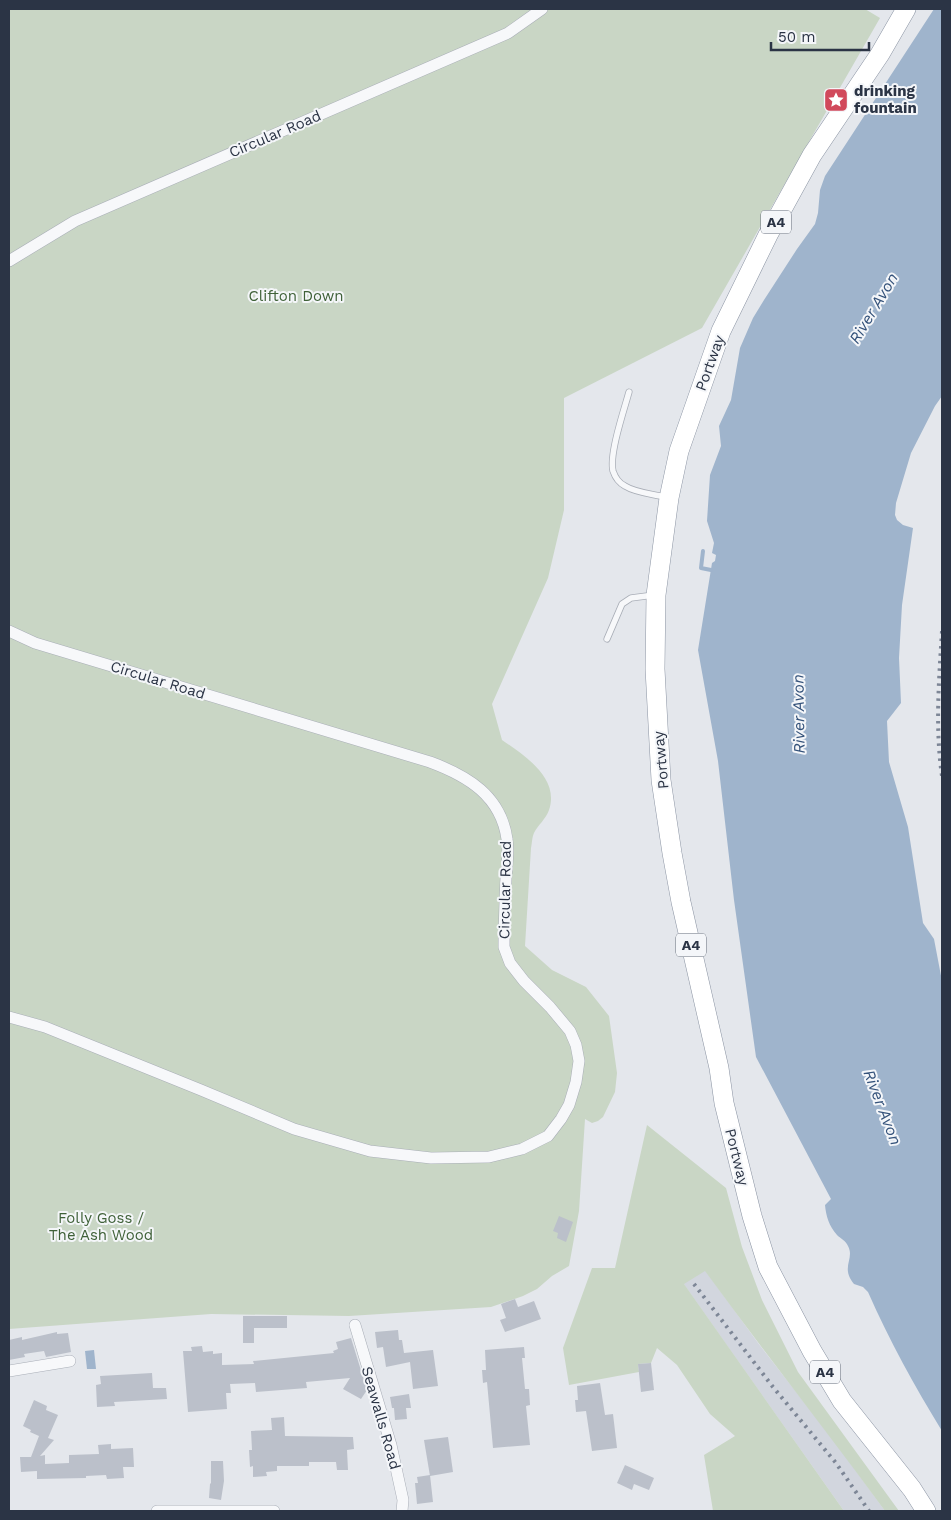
<svg xmlns="http://www.w3.org/2000/svg" width="951" height="1520" font-family="'Work Sans',sans-serif">
<rect width="100%" height="100%" fill="#e4e7ec"/>
<polygon fill="#d2d6de" points="705,1270 758,1343 835,1442 885,1511 844,1511 683,1283"/>
<g fill="#c9d6c5">
<path d="M9,9H865L880,18L702,328L564,398V510L548,578L492,704L502,740C524,755 560,778 549,810C546,819 538,825 534,833C532,837 532,844 531,848L525,946L552,970L586,987L609,1016L617,1073L615,1092L603,1117L598,1121L592,1123L585,1119L579,1211L569,1266L552,1276L537,1289L523,1296L491,1307L349,1316L211,1314L9,1329Z"/>
<path d="M647,1125L726,1188L742,1247L762,1300L798,1372L899,1511H885C826,1430 764,1352 705,1271L684,1284L844,1511H713L704,1455L735,1436L710,1414L677,1365L657,1348L651,1363L638,1364L639,1372L569,1385L563,1348L592,1268H615Z"/>
</g>
<g fill="#9fb4cc">
<path d="M934,9H942V396L935,406L911,453L896,503L895,515L897,520L903,525L913,528L902,605L899,658L901,703L887,721L889,762L908,827L923,923L934,939L942,981V1431C914,1385 890,1342 868,1292L863,1287L854,1284C840,1267 855,1259 848,1246C846,1241 840,1238 837,1235C829,1226 826,1216 825,1205L831,1199L756,1057L734,900L718,761L698,650L712,563L715,561L716,555L712,553L714,543L707,521L710,475L721,446L719,426L731,400L740,348L753,318L764,300L797,249L815,224L818,213L820,190L825,176Z"/>
<polygon points="94,1350 96,1369 87,1369 85,1351"/>
</g>
<g fill="none" stroke-linecap="round" stroke-linejoin="round">
<polyline stroke="#9fb4cc" stroke-width="4" points="703,551 701,568 711,570"/>
</g>
<g fill="#bbc0ca">
<polygon points="559,1216 573,1222 566,1242 557,1238 558,1233 553,1231"/>
<polygon points="515,1299 518,1307 534,1301 541,1319 505,1332 500,1320 506,1318 501,1304"/>
<polygon points="243,1316 287,1316 287,1328 254,1328 254,1343 243,1343"/>
<polygon points="398,1330 399,1340 402,1340 404,1353 433,1350 438,1386 413,1389 410,1362 386,1367 383,1347 377,1348 375,1332"/>
<polygon points="57,1332 57,1334 68,1333 71,1352 46,1357 44,1351 24,1354 25,1357 9,1360 9,1340 22,1337 22,1340"/>
<polygon points="351,1338 367,1390 361,1399 343,1389 350,1378 306,1382 307,1388 256,1392 255,1383 230,1384 231,1393 226,1393 227,1409 188,1412 183,1351 192,1351 191,1347 202,1346 203,1352 213,1351 213,1354 222,1353 222,1365 254,1364 253,1361 334,1353 333,1351 338,1349 336,1342"/>
<polygon points="524,1347 525,1358 522,1358 525,1389 529,1389 530,1405 526,1406 530,1445 493,1448 487,1382 483,1383 482,1370 486,1370 485,1350"/>
<polygon points="651,1363 654,1390 641,1392 638,1364"/>
<polygon points="152,1373 153,1388 166,1388 167,1399 114,1402 115,1406 97,1407 96,1385 101,1384 100,1376"/>
<polygon points="600,1383 605,1415 613,1414 617,1448 592,1451 586,1411 576,1412 575,1400 578,1400 577,1386"/>
<polygon points="409,1394 411,1408 406,1408 407,1419 395,1420 394,1408 392,1408 390,1397"/>
<polygon points="34,1400 47,1406 46,1410 58,1415 48,1438 54,1440 40,1456 45,1455 45,1464 69,1463 69,1455 99,1454 98,1445 111,1444 111,1449 133,1448 134,1467 123,1467 124,1478 107,1479 106,1475 86,1476 86,1478 37,1479 37,1471 21,1472 20,1457 31,1457 39,1436 30,1432 31,1430 23,1426"/>
<polygon points="284,1417 285,1436 353,1437 354,1449 347,1450 348,1470 337,1470 336,1462 309,1462 309,1466 277,1466 277,1471 266,1472 267,1476 253,1477 253,1466 250,1467 249,1450 252,1450 251,1431 272,1430 271,1418"/>
<polygon points="448,1437 453,1472 430,1476 424,1440"/>
<polygon points="211,1461 223,1461 224,1481 221,1500 209,1498 210,1484 211,1483"/>
<polygon points="625,1465 654,1478 649,1490 634,1484 632,1490 617,1483"/>
<polygon points="430,1475 433,1502 417,1504 415,1483 418,1483 417,1477"/>
</g>
<g fill="none" stroke-linecap="round" stroke-linejoin="round">
<defs>
<g id="service">
<path d="M629,392C624,410 609,454 613,471C615,477 619,483 625,486C636,493 653,494 665,497"/>
<polyline points="607,639 622,604 631,598 654,595"/>
</g>
<g id="minor">
<polyline points="9,261 75,221 508,33 542,9"/>
<path d="M9,631L35,643L430,762C468,776 501,796 507,839C509,851 507,865 506,878C505,901 504,924 504,947L510,963L524,981L550,1007L570,1031L576,1045L579,1061L576,1082L569,1105L561,1119L548,1136L522,1149L489,1157L431,1158L370,1151L294,1129L201,1090L45,1027L9,1017"/>
<polyline points="355,1325 391,1445 403,1500 402,1511"/>
<polyline points="9,1371 70,1361"/>
<polyline points="157,1511 274,1511"/>
</g>
<polyline id="trunk" points="906,9 880,54 812,155 768,235 721,331 679,451 669,498 656,595 655,669 661,780 672,853 681,902 719,1068 724,1103 752,1216 768,1267 812,1351 842,1401 912,1489 926,1511"/>
</defs>
<use href="#service" stroke="#a9aeb7" stroke-width="7"/>
<use href="#minor" stroke="#a9aeb7" stroke-width="12"/>
<use href="#trunk" stroke="#8b94a3" stroke-width="20"/>
<use href="#service" stroke="#f7f8fa" stroke-width="5.5"/>
<use href="#minor" stroke="#f7f8fa" stroke-width="11"/>
<use href="#trunk" stroke="#fff" stroke-width="19"/>
<g stroke="#7d8696" stroke-width="4" stroke-dasharray="2.5 5" stroke-linecap="butt">
<path d="M942,631C939,680 935,728 942,776"/>
<polyline points="694,1284 773,1387 836,1463 869,1511"/>
</g>
</g>
<defs>
<symbol id="sight-square" viewBox="-11 -11 22 22"><rect x="-9" y="-9" width="18" height="18" rx="4" fill="#d1495b" stroke="#f4f6f9"/><path d="M0-6L1.8-2.2L6-1.7L2.9 1.2L3.7 5.4L0 3.3L-3.7 5.4L-2.9 1.2L-6-1.7L-1.8-2.2Z" fill="#fff"/></symbol>
</defs>
<g fill-rule="evenodd">
<use href="#sight-square" x="822" y="86" width="28" height="28"/>
</g>
<g text-anchor="middle" stroke-width="4" stroke-linejoin="round" paint-order="stroke">
<g fill="#f4f6f9" stroke="#676e7b" stroke-width="1">
<rect x="761" y="210.5" width="30" height="23" rx="4"/>
<rect x="676" y="933.5" width="30" height="23" rx="4"/>
<rect x="810" y="1360.5" width="30" height="23" rx="4"/>
</g>
<g font-size="14" font-weight="bold" fill="#2b3445">
<text x="776" y="227">A4</text>
<text x="691" y="950">A4</text>
<text x="825" y="1377">A4</text>
</g>
<g font-size="15" font-weight="bold" fill="#2b3445" stroke="#f4f6f9" text-anchor="start">
<text x="854" y="96">drinking<tspan x="854" dy="17">fountain</tspan></text>
</g>
<g font-size="15" fill="#2b3445" stroke="#f4f6f9">
<text transform="translate(275 134) rotate(-23)" y="5">Circular Road</text>
<text transform="translate(710 363) rotate(-70)" y="5">Portway</text>
<text transform="translate(158 680) rotate(17)" y="5">Circular Road</text>
<text transform="translate(661 760) rotate(-95)" y="5">Portway</text>
<text transform="translate(505 890) rotate(-89)" y="5">Circular Road</text>
<text transform="translate(737 1157) rotate(76)" y="5">Portway</text>
<text transform="translate(381 1418) rotate(74)" y="5">Seawalls Road</text>
</g>
<g font-size="15" fill="#3f6138" stroke="#f4f6f9">
<text x="296" y="301">Clifton Down</text>
<text x="101" y="1223">Folly Goss /<tspan x="101" dy="17">The Ash Wood</tspan></text>
</g>
<g font-size="16" font-style="italic" fill="#34527a" stroke="#f4f6f9">
<text transform="translate(873 308) rotate(-59)" y="6">River Avon</text>
<text transform="translate(798 714) rotate(-91)" y="6">River Avon</text>
<text transform="translate(883 1107) rotate(69)" y="6">River Avon</text>
</g>
</g>
<rect width="951" height="1520" fill="none" stroke="#2b3445" stroke-width="20"/>
<path d="M771 42v8h98v-8" fill="none" stroke="#2b3445" stroke-width="2.5"/>
<text x="778" y="42" font-size="15" fill="#2b3445" stroke="#f4f6f9" stroke-width="4" paint-order="stroke">50 m</text>
</svg>
